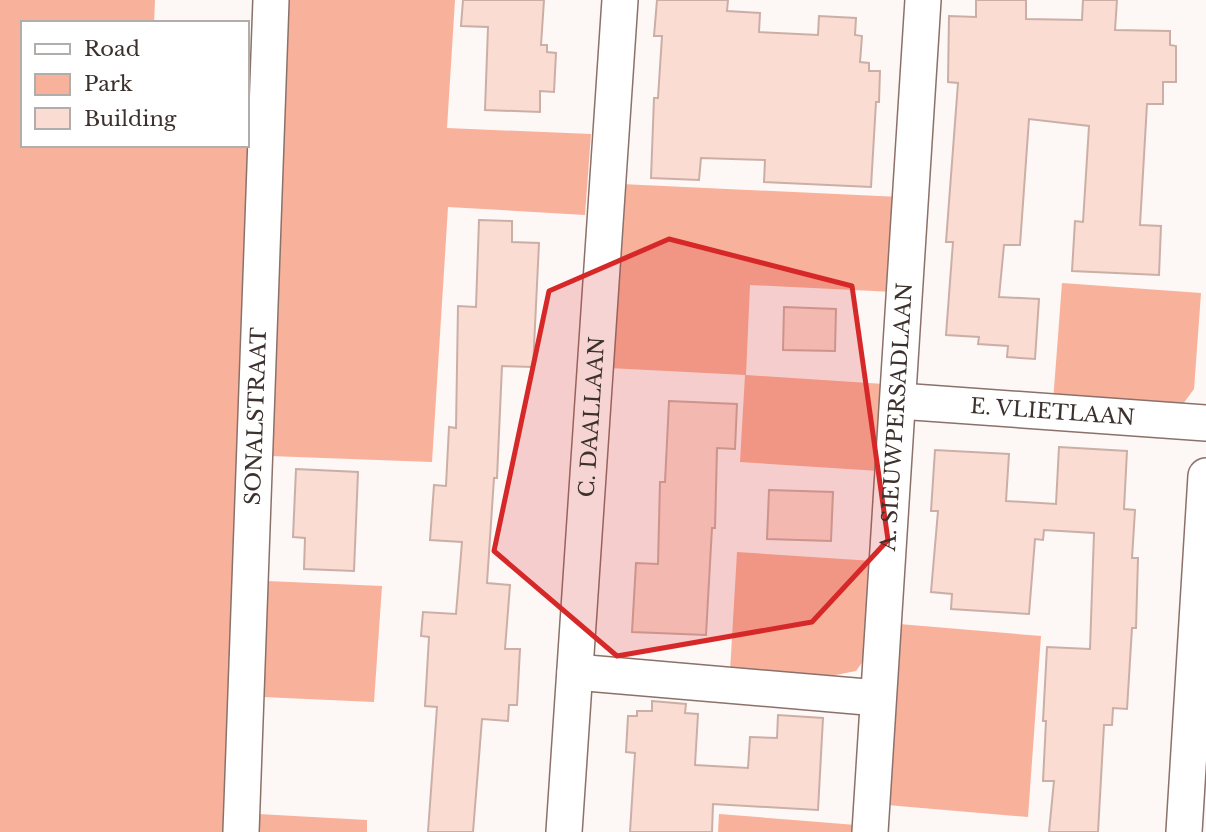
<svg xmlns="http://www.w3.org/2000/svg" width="1206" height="832" font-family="'Libre Baskerville',serif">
<rect width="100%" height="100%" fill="#fdf7f5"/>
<g fill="#f8b19b">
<polygon points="0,0 155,0 154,23 23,23 23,145 247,145 247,102 256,103 224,832 0,832"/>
<polygon points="288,0 455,0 447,128 591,134 585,215 448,207 432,462 270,456"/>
<polygon points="621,184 900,197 894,292 750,285 746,375 884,384 879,471 740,462 745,375 609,368"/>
<polygon points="1062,283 1201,293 1194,389 1183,404 1053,402"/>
<polygon points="737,552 873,561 864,660 856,671 815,679 730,672"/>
<polygon points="267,581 382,586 374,702 263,697"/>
<polygon points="899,624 1041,636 1028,817 887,805"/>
<polygon points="258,814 367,820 367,832 257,832"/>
<polygon points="719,814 856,825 856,832 718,832"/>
</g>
<g fill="#fadcd2" stroke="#cbafa6" stroke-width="2">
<polygon points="463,0 544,0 541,45 547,45 547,52 556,53 554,92 540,91 540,112 485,110 488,27 461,26"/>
<polygon points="657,0 728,0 727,11 760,13 759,32 818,35 819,16 856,18 855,35 862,36 860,62 869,63 869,71 880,71 879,102 876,102 871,187 764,182 765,160 701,158 699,180 651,178 654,98 658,98 662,36 654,36"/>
<polygon points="976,0 1026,0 1026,19 1082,20 1083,0 1117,0 1115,30 1170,31 1170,45 1176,46 1176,82 1163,82 1163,104 1147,104 1140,225 1161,226 1159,275 1072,271 1075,221 1083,222 1089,126 1029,119 1020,245 1004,245 999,297 1039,299 1035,359 1007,357 1008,346 978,344 979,337 946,335 953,242 946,242 958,83 948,82 949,16 976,17"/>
<polygon points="479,220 512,221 512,242 539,243 533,367 502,366 497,478 494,478 487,583 510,585 505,649 520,649 517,705 509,705 508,721 482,719 473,832 428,832 437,707 425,706 429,637 421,636 423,612 456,614 462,542 430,540 434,485 446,486 449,427 456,428 458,306 476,307"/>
<polygon points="784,307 836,309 835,351 783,350"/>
<polygon points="669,401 737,404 735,449 717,448 715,528 712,528 706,635 632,632 636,563 658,564 660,482 665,482"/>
<polygon points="1059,447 1127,451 1124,509 1135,510 1132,558 1138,558 1136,628 1132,628 1127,709 1113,708 1112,725 1104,725 1098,832 1049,832 1054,781 1043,781 1046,721 1043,721 1047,647 1090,649 1094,533 1044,530 1043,540 1035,539 1029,614 951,609 952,594 931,592 938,511 931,511 935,450 1009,454 1006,501 1056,504"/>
<polygon points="296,469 358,472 354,571 304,569 305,538 293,537"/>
<polygon points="769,490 833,492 831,541 767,539"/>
<polygon points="652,701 686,704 685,713 698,714 695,765 748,768 750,737 777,738 778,715 823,718 818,810 713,804 712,832 630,832 635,753 626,752 628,716 637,716 637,711 652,711"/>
</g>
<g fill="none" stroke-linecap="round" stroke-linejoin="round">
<defs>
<g id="minor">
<path id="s1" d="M899,401L1206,423"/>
<polyline points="575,672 878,698"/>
<path id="s2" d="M241,832L271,0"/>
<path id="s3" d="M564,832L620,0"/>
<path id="s4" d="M870,832L923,0"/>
<polyline points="1184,832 1206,476"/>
</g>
</defs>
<use href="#minor" stroke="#8b7169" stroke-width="38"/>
<use href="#minor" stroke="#fff" stroke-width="35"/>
</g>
<path fill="#d62828" fill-opacity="0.2" stroke="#d62828" stroke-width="5" stroke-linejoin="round" d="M669,239L852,286L888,540L812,622L617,656L494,551L549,291Z"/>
<g text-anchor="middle" stroke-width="7" stroke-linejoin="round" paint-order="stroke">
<g font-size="21" fill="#3c312d" stroke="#fff">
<text dy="7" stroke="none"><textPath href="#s1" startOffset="154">E. VLIETLAAN</textPath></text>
<text dy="7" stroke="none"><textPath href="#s2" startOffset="416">SONALSTRAAT</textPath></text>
<text dy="7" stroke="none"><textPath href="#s3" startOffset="416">C. DAALLAAN</textPath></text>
<text dy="7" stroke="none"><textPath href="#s4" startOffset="416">A. SIEUWPERSADLAAN</textPath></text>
</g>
</g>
<rect x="21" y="21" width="228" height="126" fill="#ffffff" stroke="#b1adab" stroke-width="2"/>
<rect x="35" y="44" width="35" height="10" fill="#ffffff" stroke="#b1adab" stroke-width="2"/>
<text x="84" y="56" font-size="21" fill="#3c312d">Road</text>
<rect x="35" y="74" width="35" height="21" fill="#f8b19b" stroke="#b1adab" stroke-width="2"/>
<text x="84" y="91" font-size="21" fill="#3c312d">Park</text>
<rect x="35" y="108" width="35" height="21" fill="#fadcd2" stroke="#b1adab" stroke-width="2"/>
<text x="84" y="126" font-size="21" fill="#3c312d">Building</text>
</svg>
